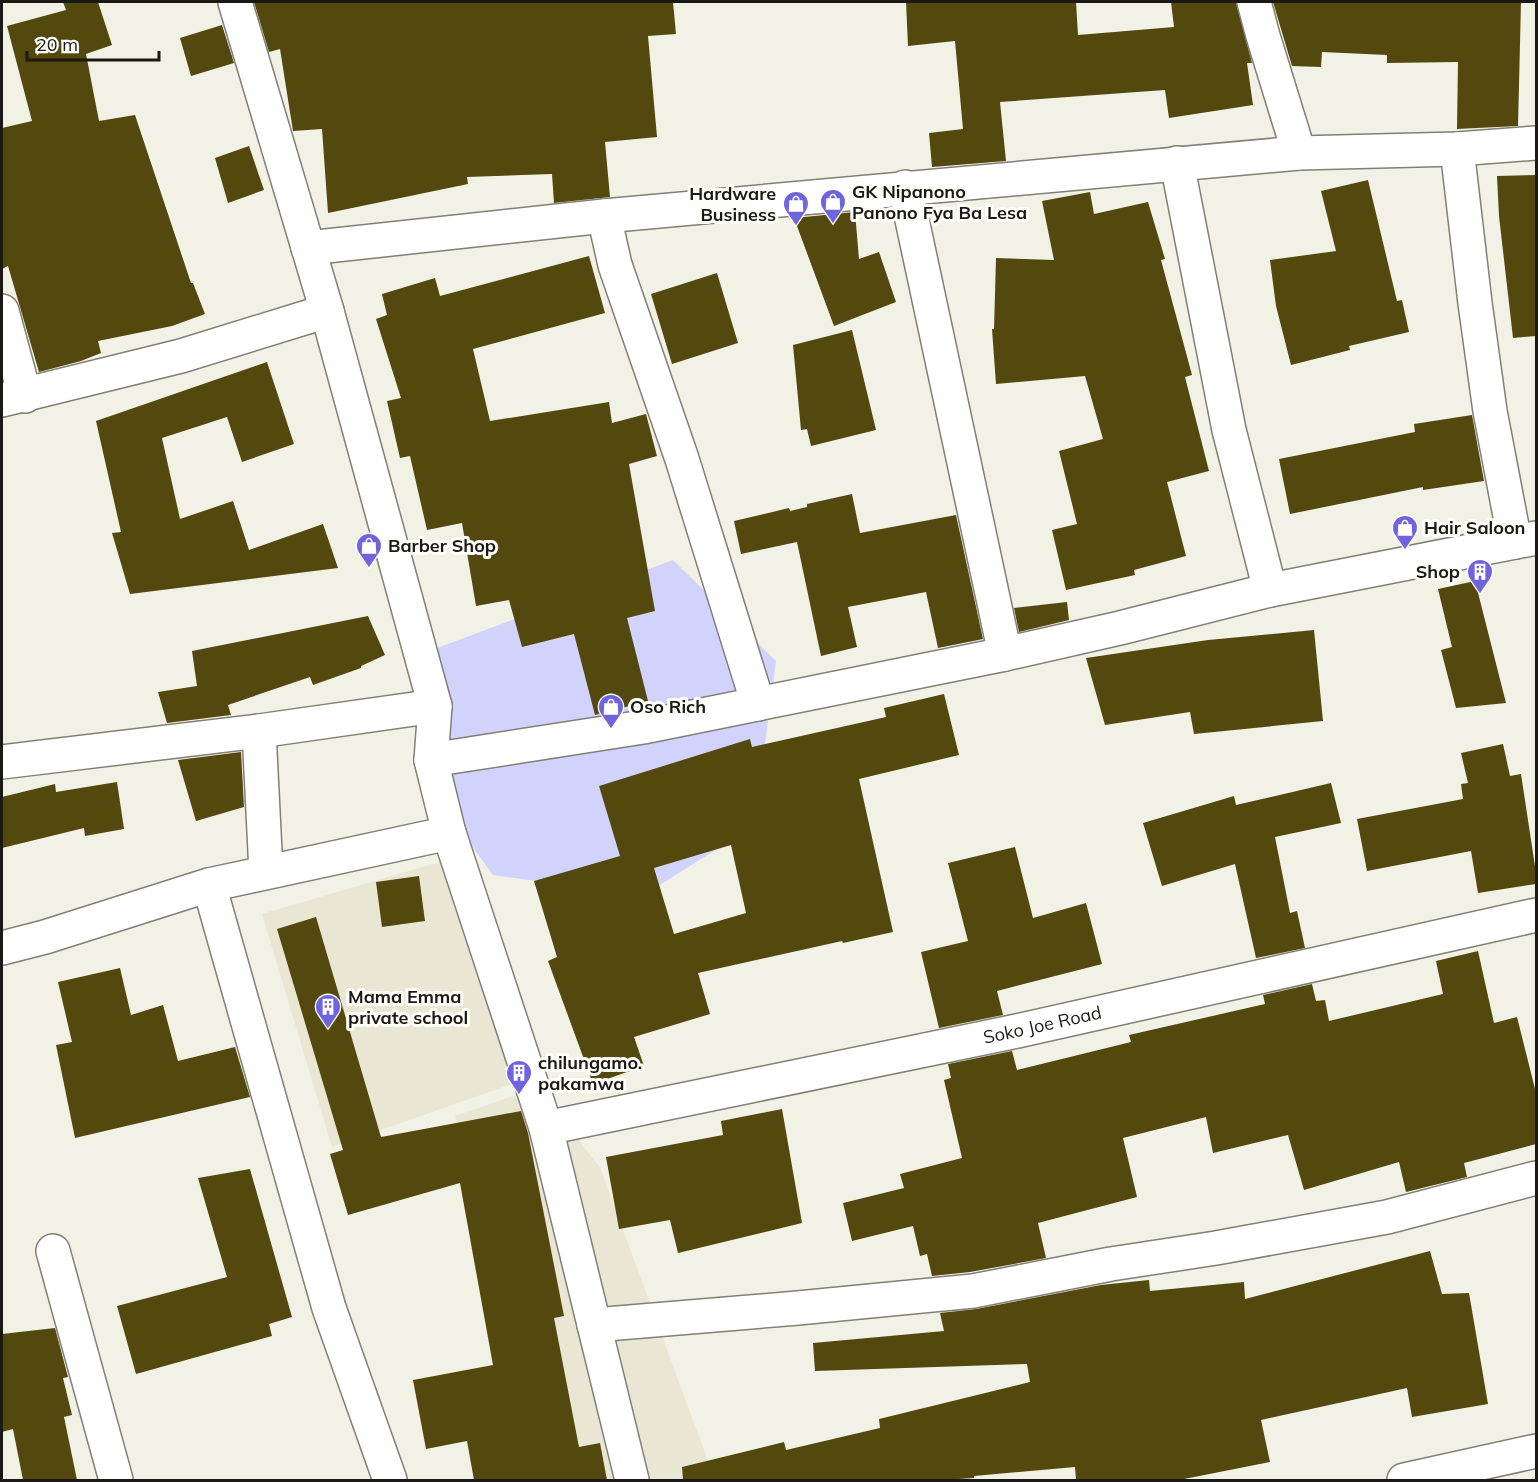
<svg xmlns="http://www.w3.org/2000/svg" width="1538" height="1482" font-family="Mulish,sans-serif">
<rect width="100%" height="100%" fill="#f2f1e6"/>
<g fill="#e9e6d4">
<polygon points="443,861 512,1084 332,1147 262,914"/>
<polygon points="536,1088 600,1167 715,1480 560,1480 455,1116"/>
</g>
<polygon fill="#d2d3fc" points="673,560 776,661 754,826 642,896 493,875 422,777 429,651"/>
<g fill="#53490e" fill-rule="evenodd">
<polygon points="63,2 98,2 112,45 86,54 99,121 135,115 191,283 193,283 205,314 172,326 98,341 101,353 81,361 39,372 8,266 2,269 2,128 32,121 7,26 66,10"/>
<polygon points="254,2 673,2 676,34 648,36 657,137 605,142 610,197 554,203 552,174 467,177 468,184 328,213 322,129 293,131 280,49 269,52"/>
<polygon points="906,2 1076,2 1078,35 1174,27 1171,2 1236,2 1252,63 1247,63 1253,105 1169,118 1165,90 1000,102 1006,161 932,167 929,133 963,129 955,41 908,46"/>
<polygon points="1273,2 1521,2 1518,126 1457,129 1458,62 1387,63 1387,55 1322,52 1321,67 1292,66"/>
<polygon points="222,25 234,63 191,76 180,38"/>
<polygon points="249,146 264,190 228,203 215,158"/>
<polygon points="1536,175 1536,336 1513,338 1499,216 1497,176"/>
<polygon points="1368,180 1397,301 1402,300 1409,332 1349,346 1350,350 1291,365 1276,306 1270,260 1336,251 1321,191"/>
<polygon points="1090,192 1094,214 1148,202 1165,259 1161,260 1192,375 1185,377 1209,471 1167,482 1186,556 1134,570 1135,575 1066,590 1052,530 1077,524 1059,451 1103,439 1085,376 996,384 992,329 994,329 996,258 1054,260 1042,201"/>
<polygon points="855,212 859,259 879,252 896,302 834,326 794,218"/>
<polygon points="589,256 605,313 473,349 490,421 609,402 612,423 646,414 657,456 629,464 655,611 627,618 648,701 595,715 574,634 522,647 509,600 476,606 462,523 427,530 410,456 400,458 387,401 401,398 376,319 387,315 382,294 435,278 440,296"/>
<polygon points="717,273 738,343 672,364 651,294"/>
<polygon points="852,330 876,430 811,446 807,429 801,430 793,345"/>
<polygon points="267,362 294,444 242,462 227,417 162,438 180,519 233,501 249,550 323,524 338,568 130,594 112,533 121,532 96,421"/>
<polygon points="1472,415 1484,481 1423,490 1423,487 1290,514 1279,459 1415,432 1414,424"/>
<polygon points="852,494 860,533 956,515 983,639 938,648 926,592 848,607 857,647 821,656 797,542 741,554 734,521 789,508 791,513 790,511 807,507 807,504"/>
<polygon points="1475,581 1506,703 1456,708 1441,650 1452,647 1438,589"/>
<polygon points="1067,602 1069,620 1019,632 1014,608"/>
<polygon points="368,616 385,655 361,666 361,668 313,685 310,677 228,705 231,715 167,723 158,692 197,686 192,651"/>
<polygon points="1314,630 1323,721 1194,734 1190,712 1105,725 1086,658 1208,640"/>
<path d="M944,694L959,755L859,779L893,932L843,943L842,941L698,973L710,1014L634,1037L644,1066L593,1084L548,961L557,957L534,881L620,856L599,786L750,739L752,747L886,717L884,708ZM731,845L746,913L674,934L654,868Z"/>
<polygon points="1503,744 1510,776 1521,774 1536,873 1536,884 1478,893 1471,851 1367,871 1357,819 1463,799 1461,784 1468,783 1461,753"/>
<polygon points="241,752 244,807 196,821 178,760"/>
<polygon points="117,782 124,829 85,836 84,828 2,848 2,797 55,784 56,792"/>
<polygon points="1331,783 1341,823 1275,837 1290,913 1297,911 1305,948 1256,958 1235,864 1162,886 1143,823 1234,796 1236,805"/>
<polygon points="1015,847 1033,918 1086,903 1102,964 997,991 1003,1015 939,1028 921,952 968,941 948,863"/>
<polygon points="419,876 425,921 382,927 376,882"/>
<polygon points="316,917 381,1137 521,1111 528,1133 564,1316 554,1318 579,1447 600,1443 607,1480 474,1480 467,1441 426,1449 413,1380 493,1365 460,1183 348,1215 330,1154 343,1150 277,929"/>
<polygon points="1478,951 1494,1023 1517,1017 1536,1093 1536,1144 1464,1163 1467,1177 1406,1192 1399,1162 1304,1190 1288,1135 1213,1153 1206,1117 1123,1138 1137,1197 1038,1223 1046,1258 970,1272 932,1276 927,1254 920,1256 913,1226 852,1241 843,1203 904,1188 900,1174 962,1158 944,1080 951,1078 948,1064 1012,1051 1017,1070 1131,1042 1129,1035 1265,1004 1263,995 1312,984 1316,1001 1325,1000 1329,1021 1443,994 1436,961"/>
<polygon points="120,968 131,1015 163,1005 178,1061 235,1047 250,1097 75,1138 56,1045 72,1042 58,982"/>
<polygon points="782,1109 802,1223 678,1253 670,1220 619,1229 606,1157 723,1135 721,1121"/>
<polygon points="250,1169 292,1317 269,1324 272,1336 136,1374 117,1306 227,1277 198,1178"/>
<polygon points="1430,1251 1442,1294 1469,1293 1488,1404 1412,1417 1407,1388 1261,1420 1270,1462 1179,1480 1076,1480 1075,1467 974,1476 974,1478 943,1480 683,1480 682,1467 784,1442 786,1450 880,1428 879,1419 1030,1382 1027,1364 815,1371 813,1343 944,1331 940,1313 976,1309 1101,1285 1149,1280 1150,1291 1244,1282 1245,1299"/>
<polygon points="55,1328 68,1377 63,1378 72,1415 64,1417 77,1480 23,1480 13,1429 2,1432 2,1334"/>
</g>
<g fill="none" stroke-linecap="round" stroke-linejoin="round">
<defs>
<g id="street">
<polyline points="235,2 327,311 435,706"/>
<polyline points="1254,2 1263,36 1299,153 1457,149 1536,143"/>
<polyline points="1457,149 1475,303 1490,411 1515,542"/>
<polyline points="1177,163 1229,430 1270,590"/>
<polyline points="905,187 1005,654"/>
<polyline points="604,216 615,265 682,459 758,704"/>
<polyline points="308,248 604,216 1299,153"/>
<polyline points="2,311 25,396"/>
<polyline points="2,400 181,356 327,311"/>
<polyline points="259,731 266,872"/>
<polyline points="2,762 259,731 435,706 431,760 643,727 1005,654 1120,628 1270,590 1536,538"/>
<polyline points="449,833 546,1128 632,1480"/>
<polyline points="2,948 45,937 209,885"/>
<path id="s1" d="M546,1128L1017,1031L1536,915"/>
<polyline points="53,1251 116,1480"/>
<polyline points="594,1325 798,1308 973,1291 1111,1264 1216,1248 1387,1217 1536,1178"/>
<polyline points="390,1480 329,1308 209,885 449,833 431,760"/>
<polyline points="1404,1480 1536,1451"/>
</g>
</defs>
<use href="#street" stroke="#817f76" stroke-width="36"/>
<use href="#street" stroke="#fff" stroke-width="33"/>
</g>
<defs>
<symbol id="shop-pin" viewBox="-11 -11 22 30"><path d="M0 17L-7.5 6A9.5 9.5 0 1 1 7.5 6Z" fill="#7063de" stroke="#fffef8"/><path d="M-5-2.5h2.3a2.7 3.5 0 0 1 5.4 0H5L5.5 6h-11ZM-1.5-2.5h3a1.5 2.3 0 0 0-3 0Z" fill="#fff"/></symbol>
<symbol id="building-pin" viewBox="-11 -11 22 30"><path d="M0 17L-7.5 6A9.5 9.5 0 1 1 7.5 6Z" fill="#7063de" stroke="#fffef8"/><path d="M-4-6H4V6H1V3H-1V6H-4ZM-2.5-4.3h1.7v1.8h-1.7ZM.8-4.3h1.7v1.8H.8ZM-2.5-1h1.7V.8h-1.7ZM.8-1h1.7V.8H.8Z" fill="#fff"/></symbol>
</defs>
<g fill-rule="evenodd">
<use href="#shop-pin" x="818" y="187" width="30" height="40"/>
<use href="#shop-pin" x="781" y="189" width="30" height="40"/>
<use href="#shop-pin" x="1390" y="513" width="30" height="40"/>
<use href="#shop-pin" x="354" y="531" width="30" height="40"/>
<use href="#building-pin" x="1465" y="557" width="30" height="40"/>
<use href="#shop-pin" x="596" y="692" width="30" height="40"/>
<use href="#building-pin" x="313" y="992" width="30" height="40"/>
<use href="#building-pin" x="504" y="1058" width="30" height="40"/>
</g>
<g text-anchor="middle" stroke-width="6" stroke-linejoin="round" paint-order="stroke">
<g font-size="18" font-weight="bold" fill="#1a1915" stroke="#fffef8" text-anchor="start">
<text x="852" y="198">GK Nipanono<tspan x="852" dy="21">Panono Fya Ba Lesa</tspan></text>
<text x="776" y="200" text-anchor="end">Hardware<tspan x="776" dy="21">Business</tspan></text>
<text x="1424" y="534">Hair Saloon</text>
<text x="388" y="552">Barber Shop</text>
<text x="1460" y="578" text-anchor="end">Shop</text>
<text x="630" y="713">Oso Rich</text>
<text x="348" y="1003">Mama Emma<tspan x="348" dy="21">private school</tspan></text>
<text x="538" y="1069">chilungamo.<tspan x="538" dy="21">pakamwa</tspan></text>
</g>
<g font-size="18" fill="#1a1915" stroke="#fffef8">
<text dy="6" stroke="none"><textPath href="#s1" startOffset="507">Soko Joe Road</textPath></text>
</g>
</g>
<rect width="1538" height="1482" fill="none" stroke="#1a1915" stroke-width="6"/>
<path d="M27 51v9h132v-9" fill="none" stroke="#1a1915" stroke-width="3"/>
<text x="36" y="51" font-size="18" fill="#1a1915" stroke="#fffef8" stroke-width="4.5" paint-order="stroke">20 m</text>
</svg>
